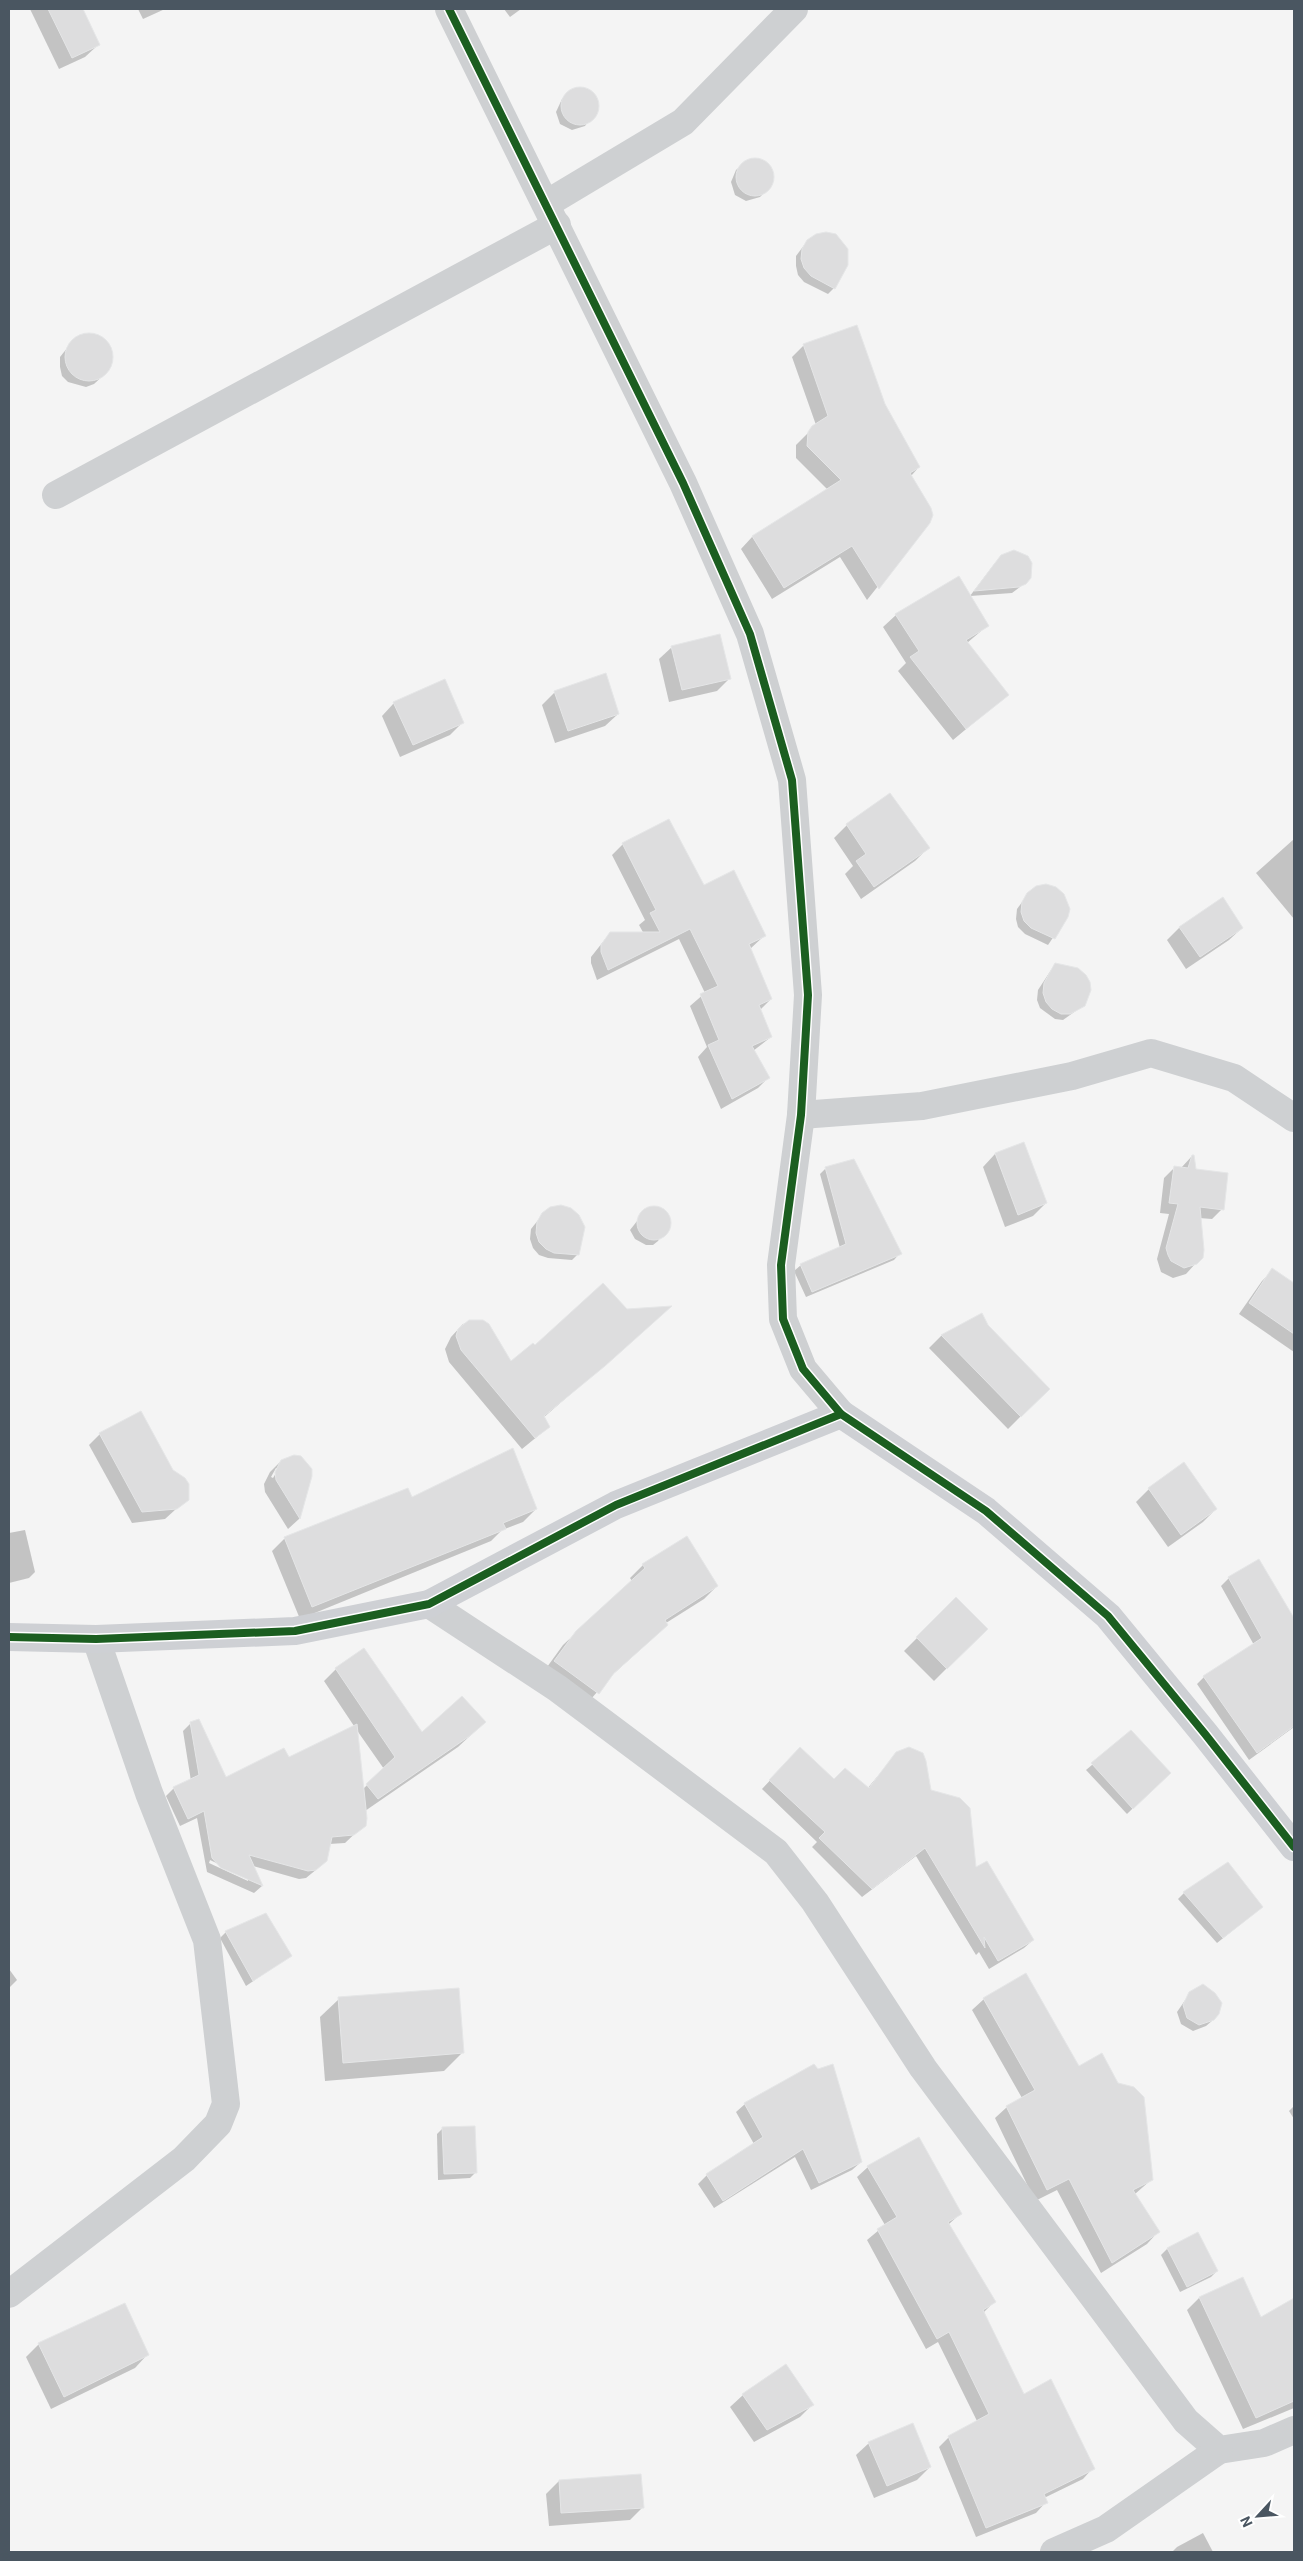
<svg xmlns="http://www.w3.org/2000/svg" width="1303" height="2561" font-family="Roboto,sans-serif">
<rect width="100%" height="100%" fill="#f4f4f4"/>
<g fill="#0003" fill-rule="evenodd">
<polygon points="30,9 81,9 98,45 85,57 59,69"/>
<polygon points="138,9 165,9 143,19"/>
<polygon points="504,9 521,9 510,17"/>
<polygon points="581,89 593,94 598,107 585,126 572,130 560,124 556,112 562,99 568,93"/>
<polygon points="755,159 768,165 773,178 766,191 760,197 746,201 735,195 731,182 736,170 743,164"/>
<polygon points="808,240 834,288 828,294 804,282 798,275 796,266 796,256"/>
<polygon points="90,334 100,337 107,343 112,358 107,372 94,384 86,387 68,382 62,376 60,367 60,357 72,342 80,336"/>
<polygon points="804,345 884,404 919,467 911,476 929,522 867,600 840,557 772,599 741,549 752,537 828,490 796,458 796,445 816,425 792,357"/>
<polygon points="995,563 1025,583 1012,593 970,596"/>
<polygon points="896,615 987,626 967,643 1007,695 953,740 898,671 906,663 883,627"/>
<polygon points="672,647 730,678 717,691 669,702 659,659"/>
<polygon points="555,692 618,714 605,726 555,743 542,705"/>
<polygon points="394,703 463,722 450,735 400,757 382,716"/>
<polygon points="890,795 928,848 915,861 861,899 845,874 853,866 834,838 847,825"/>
<polygon points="1294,839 1294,919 1256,873"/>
<polygon points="623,844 703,887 764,936 750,949 771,999 760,1010 771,1037 753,1051 769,1077 758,1088 721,1109 698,1057 707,1047 690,1006 705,993 679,939 597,980 591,963 591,957 610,933 644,934 639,925 645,920 612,855"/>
<polygon points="1028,894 1067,917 1048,945 1025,934 1018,927 1016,919 1017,909"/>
<polygon points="1179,928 1242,928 1229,940 1186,969 1167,940"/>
<polygon points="1055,964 1084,1005 1063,1020 1055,1019 1040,1008 1037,1000 1038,990"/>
<polygon points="1024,1144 1046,1203 1033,1216 1005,1227 983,1167 995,1154"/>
<polygon points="1192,1156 1194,1170 1222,1209 1212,1219 1199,1218 1196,1263 1186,1274 1173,1278 1161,1272 1157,1259 1169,1214 1160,1213 1164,1178 1174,1168 1181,1168"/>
<polygon points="826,1168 900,1253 894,1260 806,1297 794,1271 801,1265 840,1248 820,1174"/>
<polygon points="656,1208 666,1213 669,1224 658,1241 653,1245 646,1245 635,1239 630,1230 645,1211"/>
<polygon points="543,1214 578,1254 572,1260 548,1258 539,1255 533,1248 530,1239 531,1229"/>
<polygon points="1273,1270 1294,1285 1294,1352 1239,1314 1262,1281"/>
<polygon points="626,1311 658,1318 543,1418 549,1427 522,1449 449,1362 445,1349 451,1337 463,1324 476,1320 482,1321 511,1363 535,1347"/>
<polygon points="981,1315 987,1326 1048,1389 1008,1429 929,1348 941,1336"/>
<polygon points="140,1412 187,1499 165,1519 132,1523 89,1445 100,1434"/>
<path d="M281,1461L311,1476L299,1519L288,1529L265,1492L264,1484L270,1472ZM276,1468H279L273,1478L271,1477Z"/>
<polygon points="1149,1489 1216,1509 1203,1522 1168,1547 1136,1502"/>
<polygon points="411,1499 536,1509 523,1522 502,1530 491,1541 300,1619 272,1551 285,1538"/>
<polygon points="25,1530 35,1572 29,1578 9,1583 9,1533"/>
<polygon points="687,1538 717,1586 704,1599 666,1623 654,1637 610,1677 585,1706 542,1674 563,1645 632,1581 630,1578 643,1565"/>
<polygon points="1259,1560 1294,1623 1294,1727 1249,1760 1197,1684 1204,1677 1254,1645 1221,1586 1229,1578"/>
<polygon points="956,1599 986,1629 934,1681 904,1651"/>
<path d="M364,1650L421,1734H472L458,1747L365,1811L364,1825L345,1843L329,1844L317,1869L306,1878L299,1879L253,1866L262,1886L254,1893L207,1872L197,1818L180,1826L166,1796L174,1788L191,1781L183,1731L191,1723L225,1778L288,1759L354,1726L324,1681L336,1669ZM356,1729L384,1769L363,1789ZM210,1860L248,1878V1881L209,1863Z"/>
<polygon points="1131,1732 1169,1773 1127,1814 1086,1770"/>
<polygon points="897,1753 930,1791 959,1799 965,1803 969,1809 975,1869 1033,1940 1024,1948 989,1969 979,1952 976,1955 916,1856 862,1897 812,1847 817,1842 762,1789 791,1758 834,1780 867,1789"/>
<polygon points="1184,1893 1262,1907 1217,1943 1178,1899"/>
<polygon points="226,1932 290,1956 246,1986 220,1938"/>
<polygon points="9,1969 17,1980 9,1988"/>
<polygon points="1190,1993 1213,2020 1206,2026 1193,2031 1181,2024 1177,2012"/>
<polygon points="339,1999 463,2052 444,2071 325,2081 320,2017"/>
<polygon points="984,1999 1079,2067 1151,2180 1135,2194 1158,2232 1147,2244 1101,2273 1057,2190 1035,2201 995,2118 1007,2107 1022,2098 972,2010"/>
<polygon points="9,2090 10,2092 9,2107"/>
<polygon points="745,2104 861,2162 852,2170 811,2190 795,2157 714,2208 698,2184 707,2175 754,2144 736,2112"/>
<polygon points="1294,2106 1294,2119 1289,2111"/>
<polygon points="443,2128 476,2172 470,2178 438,2180 437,2134"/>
<polygon points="868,2167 960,2214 948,2225 994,2302 984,2312 1023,2396 1093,2468 1083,2479 1044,2498 1046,2502 1036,2513 976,2537 939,2447 949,2437 977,2421 938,2342 926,2349 867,2240 885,2225 857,2177"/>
<polygon points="1198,2233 1217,2271 1211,2277 1180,2292 1161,2255 1167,2249"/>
<polygon points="1199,2298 1261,2318 1294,2299 1294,2408 1243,2429 1187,2310"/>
<polygon points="39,2344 147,2355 135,2368 51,2409 26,2357"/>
<polygon points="743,2395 812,2405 800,2417 754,2442 730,2407"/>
<polygon points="869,2443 930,2467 917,2480 874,2498 856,2455"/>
<polygon points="559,2481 643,2507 630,2520 549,2526 546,2494"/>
<polygon points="1203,2533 1213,2552 1172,2552 1177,2547"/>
</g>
<g fill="#ddddde" stroke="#e5e6e7">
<polygon points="48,9 83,9 100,45 72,58"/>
<circle cx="580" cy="106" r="19"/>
<circle cx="755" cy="177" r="19"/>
<polygon points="826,232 836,234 848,249 848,265 835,289 811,276 804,268 801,259 802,249 807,240 816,234"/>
<polygon points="857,325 885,404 920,467 910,473 931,508 933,515 930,523 879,589 852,546 784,588 752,536 841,480 807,446 808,432 812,426 828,416 803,344"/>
<circle cx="89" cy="357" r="24"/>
<polygon points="1014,550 1028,556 1032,563 1031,578 1026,584 1019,587 974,591 1001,555"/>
<polygon points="959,576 989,626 966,640 1009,695 966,729 910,657 919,651 895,614"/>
<polygon points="720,634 731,679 682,690 671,646"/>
<polygon points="606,673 619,714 568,731 554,691"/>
<polygon points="445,679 464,723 413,745 393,702"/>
<polygon points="890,793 930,848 874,887 856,861 866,854 846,824"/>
<polygon points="669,819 704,885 734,870 766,936 749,944 772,999 759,1005 772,1037 752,1046 770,1078 732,1099 708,1045 719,1040 700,994 718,986 690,929 608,970 601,952 601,945 610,932 660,932 650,913 656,910 622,843"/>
<polygon points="1046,884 1056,887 1064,894 1070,909 1068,917 1055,939 1031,928 1024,921 1021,912 1022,902 1027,893 1036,886"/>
<polygon points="1223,897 1243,928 1200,957 1179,927"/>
<polygon points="1055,963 1078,968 1086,975 1090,982 1091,990 1085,1006 1070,1014 1061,1014 1052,1009 1046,1002 1043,993 1044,983"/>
<polygon points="1024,1142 1047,1203 1018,1215 995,1153"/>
<polygon points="1192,1155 1194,1155 1196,1169 1228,1173 1224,1210 1200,1207 1204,1250 1203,1258 1197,1264 1184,1268 1171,1261 1168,1255 1166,1248 1178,1204 1169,1203 1174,1166 1188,1168"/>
<polygon points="854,1159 902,1254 812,1292 800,1264 846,1244 825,1167"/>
<polygon points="561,1205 571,1208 579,1215 585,1227 579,1255 554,1253 546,1249 539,1242 536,1233 537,1222 542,1213 550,1207"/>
<circle cx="654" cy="1223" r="17"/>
<polygon points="1272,1268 1294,1283 1294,1334 1249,1303"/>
<polygon points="603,1283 627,1309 672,1306 605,1366 544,1416 550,1427 535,1438 461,1350 456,1336 458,1329 469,1320 483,1320 489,1324 511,1361 533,1343 535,1345"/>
<polygon points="982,1313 988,1325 1050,1389 1021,1417 941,1335"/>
<polygon points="141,1411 173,1470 185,1478 189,1484 189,1500 177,1509 142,1512 99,1433"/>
<polygon points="513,1448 537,1509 503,1523 506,1529 312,1607 284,1537 408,1488 412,1497"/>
<polygon points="294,1455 301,1456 312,1469 312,1476 300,1519 276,1480 275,1472 281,1460"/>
<polygon points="1184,1462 1217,1509 1181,1535 1148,1488"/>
<polygon points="687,1536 718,1586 665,1620 668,1625 614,1673 599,1694 554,1661 576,1631 645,1568 642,1564"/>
<polygon points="1259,1559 1294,1618 1294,1726 1257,1753 1203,1676 1262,1638 1228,1577"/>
<polygon points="956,1597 988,1629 947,1669 916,1637"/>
<polygon points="364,1648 422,1732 462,1696 486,1722 471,1735 378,1799 366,1784 395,1757 335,1668"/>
<polygon points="199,1719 226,1777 284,1748 289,1757 357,1724 367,1818 366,1826 354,1835 332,1837 327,1861 316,1870 308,1871 249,1855 263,1886 221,1868 212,1858 204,1811 188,1819 173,1787 199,1775 190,1722"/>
<polygon points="1131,1730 1171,1773 1133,1809 1091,1763"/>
<polygon points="800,1747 834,1779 845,1768 869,1788 896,1752 909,1747 923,1753 926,1761 931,1790 960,1798 970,1808 976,1867 987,1861 1034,1940 998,1961 984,1937 985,1948 925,1848 872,1889 819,1838 825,1832 769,1780"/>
<polygon points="1228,1862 1263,1907 1223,1938 1183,1892"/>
<polygon points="266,1913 292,1956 253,1981 225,1931"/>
<polygon points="1026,1973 1079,2066 1102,2053 1118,2083 1134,2087 1144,2097 1153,2180 1133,2190 1160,2232 1112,2263 1069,2179 1047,2190 1006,2106 1035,2090 983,1998"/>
<polygon points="1203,1984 1215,1993 1222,2003 1219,2014 1214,2020 1199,2025 1187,2018 1183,2005 1189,1992"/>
<polygon points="459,1988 464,2053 343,2063 338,1997"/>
<polygon points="814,2064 818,2069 833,2064 862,2162 819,2183 803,2149 723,2201 706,2174 763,2137 744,2103"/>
<polygon points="475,2126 477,2173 444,2174 442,2127"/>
<polygon points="919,2137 962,2214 948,2222 996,2302 983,2310 1024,2394 1051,2379 1095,2469 1044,2494 1048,2503 986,2528 948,2436 989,2414 949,2332 937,2339 877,2229 897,2217 867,2166"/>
<polygon points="1198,2232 1218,2271 1187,2287 1167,2248"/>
<polygon points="1243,2277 1261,2317 1294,2298 1294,2401 1256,2418 1199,2297"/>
<polygon points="125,2303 149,2355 64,2397 38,2343"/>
<polygon points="786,2364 814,2405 767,2430 742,2394"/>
<polygon points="913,2423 931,2467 887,2486 868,2442"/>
<polygon points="641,2474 644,2508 561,2513 559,2480"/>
</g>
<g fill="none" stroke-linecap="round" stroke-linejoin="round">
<g stroke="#ced0d2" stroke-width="28">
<polyline points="449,9 683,483 750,634 792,780 808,995 801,1115 781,1265 783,1319 803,1369 841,1414"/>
<polyline points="546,204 683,122 794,9"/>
<polyline points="56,495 557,225"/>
<polyline points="801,1115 922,1106 1072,1076 1151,1053 1234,1078 1294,1118"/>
<polyline points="429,1604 557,1688 776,1852 815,1902 923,2068 1186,2421 1219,2450 1264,2443 1294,2430"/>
<polyline points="9,2294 184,2159 218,2124 226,2104 207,1940 149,1793 96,1639"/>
<polyline points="1054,2552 1106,2529 1219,2450"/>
</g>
<polyline stroke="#ced0d4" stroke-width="28" points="9,1637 96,1639 295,1631 429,1604 616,1505 841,1414 986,1511 1108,1616 1205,1734 1294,1847"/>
<defs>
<g id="cycleway">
<polyline points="449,9 683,483 750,634 792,780 808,995 801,1115 781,1265 783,1319 803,1369 841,1414"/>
<polyline points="9,1637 96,1639 295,1631 429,1604 616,1505 841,1414 986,1511 1108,1616 1205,1734 1294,1847"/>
</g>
</defs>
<use href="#cycleway" stroke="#fff" stroke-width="11"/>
<use href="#cycleway" stroke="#1b5e20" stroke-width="8"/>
</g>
<rect width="1303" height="2561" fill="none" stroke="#4a5661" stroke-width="20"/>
<g transform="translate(1258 2516) rotate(244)" stroke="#ffffff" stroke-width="4" paint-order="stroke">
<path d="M0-4L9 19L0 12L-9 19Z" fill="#4a5661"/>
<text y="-8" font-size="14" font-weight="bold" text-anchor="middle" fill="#4a5661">N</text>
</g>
</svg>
